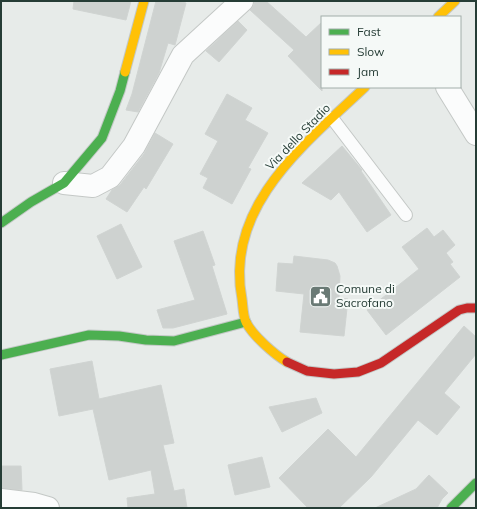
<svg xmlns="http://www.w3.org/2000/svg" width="477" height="509" font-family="Mulish,sans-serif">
<rect width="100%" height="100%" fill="#e7ebe9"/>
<g fill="#ced2d0" stroke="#d0d4d2">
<polygon points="74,1 131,1 126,20 73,9"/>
<polygon points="156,1 177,1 186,3 175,45 168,43 159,73 138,112 126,110 132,94"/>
<polygon points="254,1 266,1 306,37 322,22 322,91 288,56 294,50 250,10 254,5"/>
<polygon points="238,21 247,30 219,62 206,51"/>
<polygon points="227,94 252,108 245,120 268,133 248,168 251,169 232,204 203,188 208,178 200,174 218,141 205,134"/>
<polygon points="155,133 173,144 146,189 144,187 127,212 106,199 112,190 120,185 144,154"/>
<polygon points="342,146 362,170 361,171 391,215 367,232 339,192 331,200 302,183"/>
<polygon points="121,224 142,267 117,279 97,236"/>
<polygon points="427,228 434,237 443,230 455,245 446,253 453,262 450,264 460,277 386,335 367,310 419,269 402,247"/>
<polygon points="203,231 215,265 212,266 227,314 173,328 163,328 157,310 195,300 174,241"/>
<polygon points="294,256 328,260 335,263 337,266 340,276 339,298 348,299 344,336 300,332 304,294 276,291 278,263 293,264"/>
<polygon points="464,326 476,337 476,354 444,393 460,407 437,435 418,420 371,477 339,508 308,508 279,478 328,429 356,457"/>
<polygon points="92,361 99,399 161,385 174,443 163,445 174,491 184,489 187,508 128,508 127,498 155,494 151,470 109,480 93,409 59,416 50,369"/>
<polygon points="316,398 322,413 282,432 269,407"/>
<polygon points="262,457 270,487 235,495 228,465"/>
<polygon points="1,466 21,466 22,490 1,488"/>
<polygon points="429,475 448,493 442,499 437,508 375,508 416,489"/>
</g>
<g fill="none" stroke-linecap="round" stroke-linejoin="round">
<defs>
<polyline id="lane" points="332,118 406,215"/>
<g id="street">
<polyline points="447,87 476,134"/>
<polyline points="64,183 93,186 110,177 134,146 183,55 242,1"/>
<polyline points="1,500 34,504 48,508"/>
</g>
<g id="fast">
<polyline points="1,223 31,202 64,183 102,138 120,91 125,72"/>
<polyline points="1,355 89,335 119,336 146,340 174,341 246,322"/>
<polyline points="451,508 476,483"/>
</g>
<g id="slow">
<polyline points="438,17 455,1"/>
<polyline points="125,72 144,1"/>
<path d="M287,362C275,355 252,335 246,322C243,316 243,306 242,299C224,206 306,143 365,87"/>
</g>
<polyline id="jam" points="287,362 307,371 334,374 358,372 381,363 459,310 467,308 476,308"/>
</defs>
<use href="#lane" stroke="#c4c8c6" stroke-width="14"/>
<use href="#street" stroke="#c4c8c6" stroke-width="24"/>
<use href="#fast" stroke="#c3c8c6" stroke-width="11"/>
<use href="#slow" stroke="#c3c8c6" stroke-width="11"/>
<use href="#jam" stroke="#c3c8c6" stroke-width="11"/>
<use href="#lane" stroke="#fbfcfc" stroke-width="12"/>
<use href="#street" stroke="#fbfcfc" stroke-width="22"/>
<use href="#fast" stroke="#4caf50" stroke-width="9"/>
<use href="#slow" stroke="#ffc107" stroke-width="9"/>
<use href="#jam" stroke="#c62828" stroke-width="9"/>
</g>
<defs>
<symbol id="civic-square" viewBox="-11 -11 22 22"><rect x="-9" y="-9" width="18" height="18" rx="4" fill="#6a7a75" stroke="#f5f9f7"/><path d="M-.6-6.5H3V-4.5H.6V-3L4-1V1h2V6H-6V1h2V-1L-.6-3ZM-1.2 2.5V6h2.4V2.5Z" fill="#fff"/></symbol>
</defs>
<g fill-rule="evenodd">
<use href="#civic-square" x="308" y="284" width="25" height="25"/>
</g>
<g text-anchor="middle" stroke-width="4" stroke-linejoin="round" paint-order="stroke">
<g font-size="12" fill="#263d36" stroke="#f5f9f7">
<text transform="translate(298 137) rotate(-46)" y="4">Via dello Stadio</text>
</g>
<g font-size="12" fill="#263d36" stroke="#f5f9f7" text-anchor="start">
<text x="336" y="293">Comune di<tspan x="336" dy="14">Sacrofano</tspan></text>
</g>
</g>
<rect width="477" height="509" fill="none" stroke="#263d36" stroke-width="4"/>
<rect x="321" y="16" width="140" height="72" fill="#f5f9f7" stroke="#a2aeaa"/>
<rect x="329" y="29" width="20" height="6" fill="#4caf50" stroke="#a2aeaa"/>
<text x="357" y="36" font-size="12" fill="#263d36">Fast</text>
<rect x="329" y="49" width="20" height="6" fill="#ffc107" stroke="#a2aeaa"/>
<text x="357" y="56" font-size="12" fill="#263d36">Slow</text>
<rect x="329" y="69" width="20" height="6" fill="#c62828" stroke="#a2aeaa"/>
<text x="357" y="76" font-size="12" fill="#263d36">Jam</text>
</svg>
